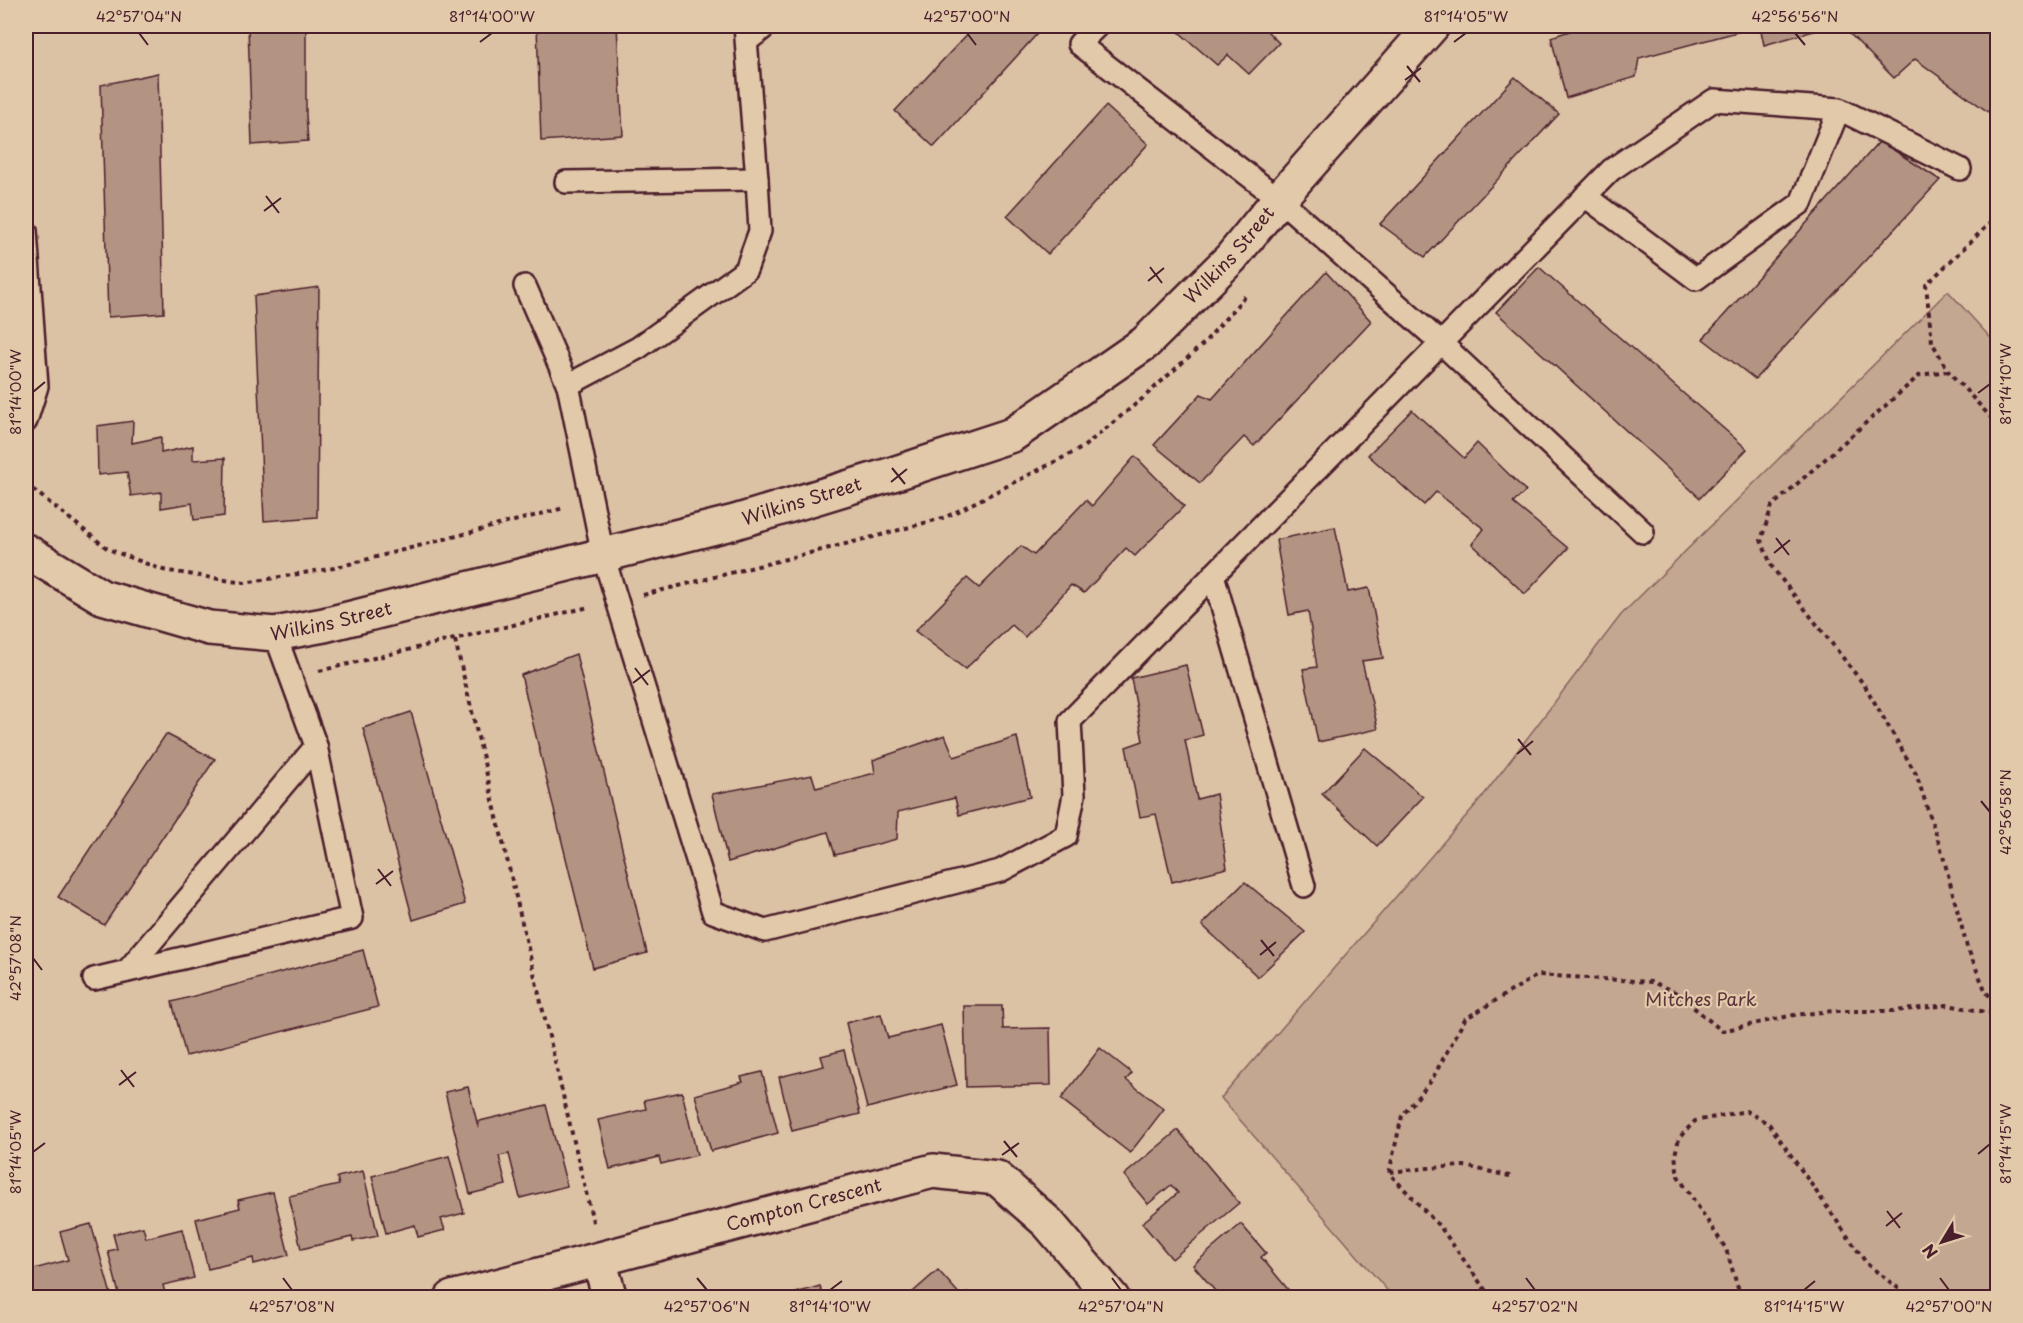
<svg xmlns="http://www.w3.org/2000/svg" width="2023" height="1323" font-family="'Playpen Sans',sans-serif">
<rect width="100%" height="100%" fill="#dcc2a5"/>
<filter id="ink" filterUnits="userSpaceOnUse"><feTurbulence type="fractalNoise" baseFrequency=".0167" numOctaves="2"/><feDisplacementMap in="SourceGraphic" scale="12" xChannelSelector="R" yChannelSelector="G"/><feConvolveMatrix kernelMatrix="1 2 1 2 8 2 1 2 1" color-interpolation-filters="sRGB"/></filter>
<g filter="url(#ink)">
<polygon fill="#c4a791" stroke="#87635e" stroke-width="1.5" points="1948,291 1998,346 1997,1297 1393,1297 1221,1098 1480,800 1621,615"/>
<g fill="#b39483" stroke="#4a1f2b" stroke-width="1.5">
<polygon points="248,26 306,26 306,115 308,141 252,145"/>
<polygon points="537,26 617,26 623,135 541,141"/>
<polygon points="975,26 1028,26 1037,34 934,147 895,111"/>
<polygon points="1172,26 1238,26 1244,32 1250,26 1262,26 1279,43 1249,74 1228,55 1217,65"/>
<polygon points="1585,26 1832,26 1764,45 1760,26 1639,58 1636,77 1566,98 1551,37"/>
<polygon points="1845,26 1979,26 1998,39 1998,119 1915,59 1894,78 1843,27"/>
<polygon points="158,73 164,313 108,317 101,85"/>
<polygon points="1515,77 1559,114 1425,257 1380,224"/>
<polygon points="1106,106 1148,144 1048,254 1007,216"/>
<polygon points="1880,141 1940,180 1755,379 1703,339"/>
<polygon points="1539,267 1747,449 1700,498 1496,312"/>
<polygon points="1326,272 1371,321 1254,446 1244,437 1200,483 1154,445 1201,394 1212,399"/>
<polygon points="319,287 317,517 264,521 254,296"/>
<polygon points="1412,410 1464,458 1477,443 1526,491 1513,503 1568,548 1525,594 1472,544 1484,529 1436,492 1424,505 1368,455"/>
<polygon points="133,421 132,443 161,437 161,453 193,446 193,460 225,458 224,516 194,520 192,503 161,508 161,492 131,496 127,472 98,475 97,426"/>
<polygon points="1135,456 1184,506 1135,556 1126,548 1084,593 1071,585 1025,637 1012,625 965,669 915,631 967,578 979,588 1021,546 1034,555 1086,500 1092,506"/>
<polygon points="1335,527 1348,592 1369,588 1383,658 1362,661 1378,729 1318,742 1303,669 1317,667 1308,611 1289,615 1276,540"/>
<polygon points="576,654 647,953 593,968 521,675"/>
<polygon points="1186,665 1203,735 1185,740 1197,799 1216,794 1227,868 1172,882 1156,814 1140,817 1126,747 1143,741 1131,678"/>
<polygon points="411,712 465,904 413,920 363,728"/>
<polygon points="166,734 215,759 104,925 58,897"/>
<polygon points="945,735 954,757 1017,737 1030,797 959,815 955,798 898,812 897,839 835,855 828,832 728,862 712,794 812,775 816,788 875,773 873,760"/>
<polygon points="1365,748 1423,797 1377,846 1322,794"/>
<polygon points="1245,882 1305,932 1258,977 1202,925"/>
<polygon points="363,950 378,1007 186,1056 172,1002"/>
<polygon points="964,1006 1002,1006 1003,1029 1050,1028 1051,1085 966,1087"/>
<polygon points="881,1014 888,1038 941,1025 957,1085 867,1108 846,1023"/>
<polygon points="1100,1048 1132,1073 1126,1080 1164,1109 1130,1153 1061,1099"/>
<polygon points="844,1050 860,1114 792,1131 779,1077 824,1066 821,1056"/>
<polygon points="762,1072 778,1133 711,1151 695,1095 743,1082 741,1077"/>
<polygon points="468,1087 478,1126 480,1121 546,1105 567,1186 520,1198 509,1154 499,1156 506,1185 470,1194 445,1092"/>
<polygon points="682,1092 697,1155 661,1164 659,1157 610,1169 598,1120 646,1109 644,1100"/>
<polygon points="1178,1130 1239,1203 1172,1259 1142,1223 1178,1193 1171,1185 1148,1204 1124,1175"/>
<polygon points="449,1156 464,1213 441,1219 445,1230 418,1237 415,1225 386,1233 372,1176"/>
<polygon points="363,1171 378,1236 353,1241 352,1237 301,1249 289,1196 339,1185 337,1177"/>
<polygon points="273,1192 289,1255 254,1264 253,1258 208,1269 196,1219 240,1208 238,1200"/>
<polygon points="91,1224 112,1298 27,1298 26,1271 68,1260 60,1232"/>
<polygon points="1241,1224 1266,1253 1261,1257 1291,1293 1286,1298 1221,1298 1193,1265"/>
<polygon points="143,1227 146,1238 182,1229 194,1278 163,1285 166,1298 120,1298 108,1251 117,1249 113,1234"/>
<polygon points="938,1270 962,1297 968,1292 973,1298 906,1298"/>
<polygon points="820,1286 823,1298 779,1298"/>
</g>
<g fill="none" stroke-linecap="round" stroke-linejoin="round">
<defs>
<g id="service">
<polyline points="745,26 757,179"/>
<polyline points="1097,26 1079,44 1279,199 1441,343 1643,532"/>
<polyline points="747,41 766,26"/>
<polyline points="566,182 757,179 760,231 746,270 638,348 568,385"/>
<polyline points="1585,196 1696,279 1801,203 1839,109"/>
<polyline points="26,231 37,386 26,421"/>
<polyline points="525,286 568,385 603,555 713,912 765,931 1000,871 1066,836 1074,795 1070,721 1611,170 1714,100 1839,109 1960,169"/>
<polyline points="1213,575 1304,886"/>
<polyline points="127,971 316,746"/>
<polyline points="94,979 352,918 316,746 275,634"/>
</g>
<g id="minor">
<polyline points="599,1260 610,1298"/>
<path id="s1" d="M452,1298L933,1171L997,1178L1048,1223L1112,1298"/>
</g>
<g id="tertiary">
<path id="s2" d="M26,551L102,597L209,628L275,634L324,625L735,522L896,473L1012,435L1145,343L1231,258L1279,199L1432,26"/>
</g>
</defs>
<use href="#service" stroke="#4a1f2b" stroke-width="26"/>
<use href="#minor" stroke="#4a1f2b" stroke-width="38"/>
<use href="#tertiary" stroke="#4a1f2b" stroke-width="38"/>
<g stroke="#4a1f2b" stroke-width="4" stroke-dasharray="4.5 4.5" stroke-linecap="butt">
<polyline points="1998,215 1926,285 1932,342 1948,371 1998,425"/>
<polyline points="1948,371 1920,375 1772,506 1761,540 1772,567 1865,686 1916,774 1942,852 1967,947 1986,992 1998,1005"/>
<polyline points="26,484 108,549 163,570 244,583 334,568 564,508"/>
<polyline points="643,595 881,535 946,517 1082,448 1142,399 1203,344 1247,294"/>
<polyline points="455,640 594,1226"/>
<polyline points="319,671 589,607"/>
<polyline points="1390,1172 1428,1168 1464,1166 1514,1177"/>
<polyline points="1491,1298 1441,1228 1389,1173 1402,1116 1431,1081 1465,1019 1538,975 1652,982 1675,992 1722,1031 1794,1015 1833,1011 1895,1011 1947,1005 1998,1014"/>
<polyline points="1741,1298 1726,1249 1678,1176 1675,1155 1679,1138 1695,1121 1746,1111 1769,1124 1867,1264 1911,1298"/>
</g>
<use href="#service" stroke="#e2c9aa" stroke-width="21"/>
<use href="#minor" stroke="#e2c9aa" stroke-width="33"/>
<use href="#tertiary" stroke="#e2c9aa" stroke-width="33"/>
</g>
</g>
<path fill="none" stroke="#4a1f2b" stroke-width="2" d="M139,33L148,45M967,33L976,45M1795,33L1805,45M480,42L492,33M1454,42L1466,33M1407,66L1420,82M1405,80L1421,68M266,196L279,213M264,211L281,198M1150,267L1162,283M1148,281L1164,268M33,392L45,382M1978,393L1990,384M892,468L905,484M891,482L907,469M1776,538L1789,555M1774,553L1790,540M635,668L648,685M633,683L650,670M1518,739L1531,755M1517,754L1533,741M1981,801L1990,812M378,869L391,886M376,884L393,871M1261,940L1274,956M1260,955L1276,942M33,958L42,970M121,1070L134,1087M119,1085L136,1072M1004,1141L1017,1157M33,1152L45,1143M1978,1154L1990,1144M1002,1155L1019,1143M1887,1211L1900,1228M1886,1226L1902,1213M283,1278L292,1290M697,1278L707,1290M1112,1278L1121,1290M1526,1278L1535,1290M1940,1278L1949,1290M830,1290L842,1281M1804,1290L1815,1281"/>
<g text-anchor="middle" stroke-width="4.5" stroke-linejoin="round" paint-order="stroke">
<g font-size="18" fill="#4a1f2b" stroke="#e2c9aa">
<text dy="6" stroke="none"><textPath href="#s2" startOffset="1314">Wilkins Street</textPath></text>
<text dy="6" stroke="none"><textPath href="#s2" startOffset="810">Wilkins Street</textPath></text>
<text dy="6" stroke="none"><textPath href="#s2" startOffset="324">Wilkins Street</textPath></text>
<text dy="6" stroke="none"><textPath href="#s1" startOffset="364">Compton Crescent</textPath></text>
</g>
<g font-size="18" fill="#5c333a" stroke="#e2c9aa">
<text x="1701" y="1006">Mitches Park</text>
</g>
</g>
<rect width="2023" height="1323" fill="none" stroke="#e2c9aa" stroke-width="66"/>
<g transform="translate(1942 1242) rotate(232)" stroke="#e2c9aa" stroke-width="4.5" paint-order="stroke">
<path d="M0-4.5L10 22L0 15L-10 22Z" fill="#4a1f2b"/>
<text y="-9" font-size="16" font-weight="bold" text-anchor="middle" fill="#4a1f2b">N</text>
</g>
<rect x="33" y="33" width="1957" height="1257" fill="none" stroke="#4a1f2b" stroke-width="2"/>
<g font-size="15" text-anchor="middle" fill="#4a1f2b">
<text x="139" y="22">42°57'04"N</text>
<text x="492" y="22">81°14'00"W</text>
<text x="967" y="22">42°57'00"N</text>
<text x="1466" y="22">81°14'05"W</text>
<text x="1795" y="22">42°56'56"N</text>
<text transform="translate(2006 384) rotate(-90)" y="5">81°14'10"W</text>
<text transform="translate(16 392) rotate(-90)" y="5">81°14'00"W</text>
<text transform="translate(2006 812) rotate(-90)" y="5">42°56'58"N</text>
<text transform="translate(16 958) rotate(-90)" y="5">42°57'08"N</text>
<text transform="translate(2006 1144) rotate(-90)" y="5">81°14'15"W</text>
<text transform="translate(16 1152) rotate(-90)" y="5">81°14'05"W</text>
<text x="292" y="1312">42°57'08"N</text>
<text x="707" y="1312">42°57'06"N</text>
<text x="830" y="1312">81°14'10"W</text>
<text x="1121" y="1312">42°57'04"N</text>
<text x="1535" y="1312">42°57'02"N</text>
<text x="1804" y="1312">81°14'15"W</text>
<text x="1949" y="1312">42°57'00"N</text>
</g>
</svg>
